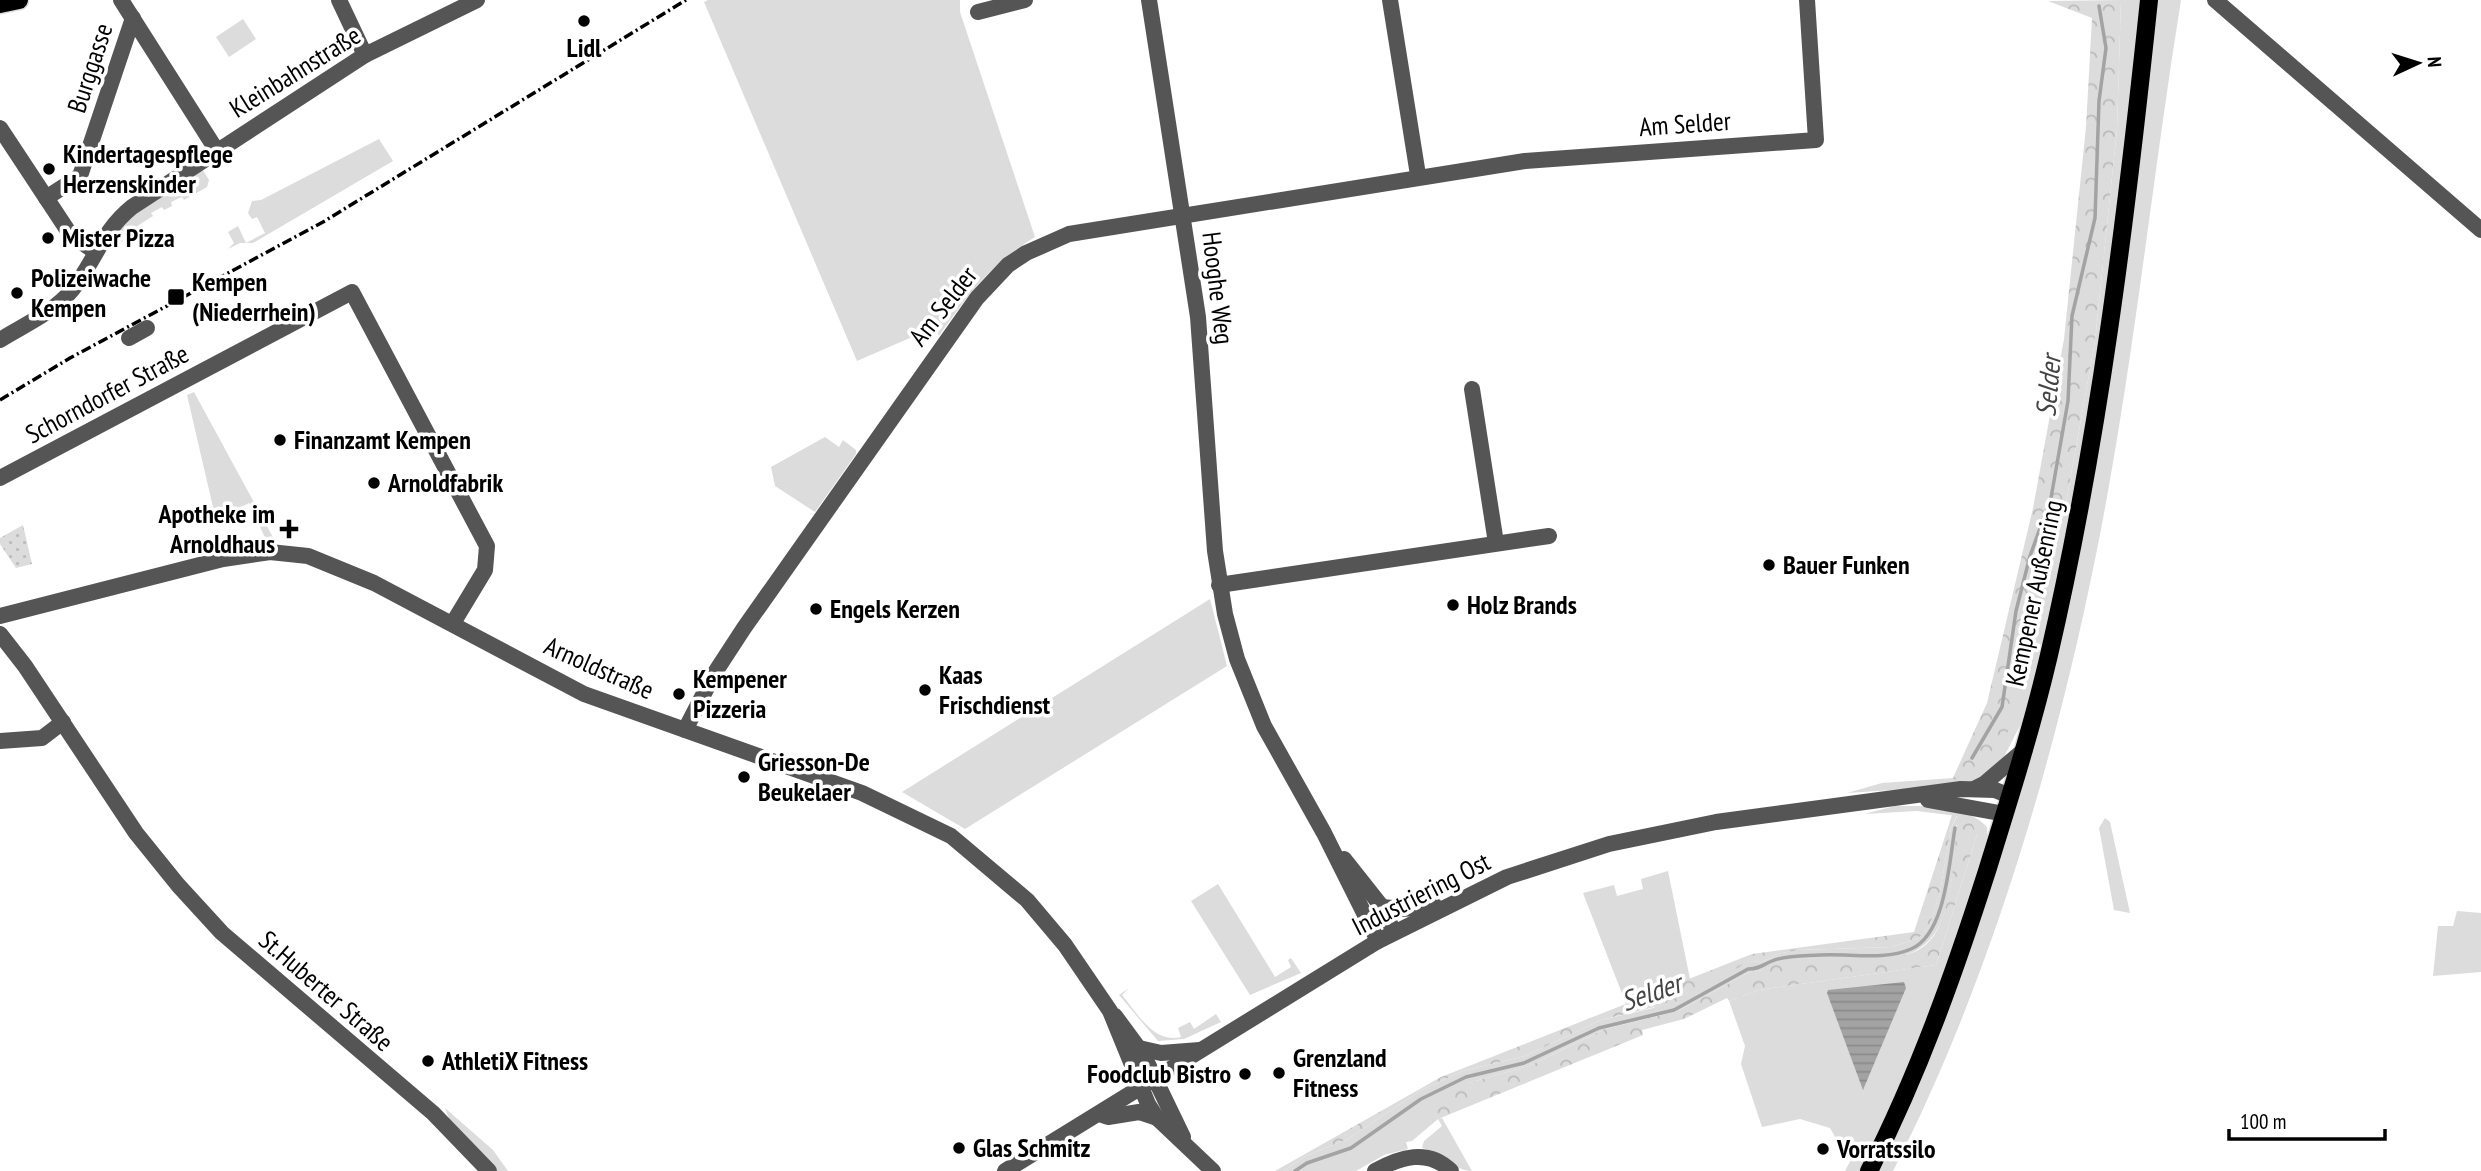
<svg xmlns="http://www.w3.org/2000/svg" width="2481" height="1171" font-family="'PT Sans Narrow',sans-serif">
<defs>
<pattern id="forest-crowns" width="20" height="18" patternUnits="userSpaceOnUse" patternTransform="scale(1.75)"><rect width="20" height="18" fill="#dcdcdc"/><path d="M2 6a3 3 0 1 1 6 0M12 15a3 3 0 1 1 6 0" fill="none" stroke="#bbb"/></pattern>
<pattern id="park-dots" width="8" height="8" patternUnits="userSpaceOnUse" patternTransform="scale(1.75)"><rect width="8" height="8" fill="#dcdcdc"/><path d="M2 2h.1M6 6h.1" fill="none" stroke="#bbb" stroke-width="1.8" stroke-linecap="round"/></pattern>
<pattern id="water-rules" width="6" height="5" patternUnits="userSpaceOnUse" patternTransform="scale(1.75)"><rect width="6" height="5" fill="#a3a3a3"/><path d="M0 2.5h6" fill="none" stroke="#8b8b8b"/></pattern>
</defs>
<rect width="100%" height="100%" fill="#fff"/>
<g fill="#dcdcdc">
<path d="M708,0H960V12L1035,237C988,267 971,291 939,336L935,327L857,361L704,2Z"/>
<polygon points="2121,0 2143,0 2121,207 2076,499 2034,698 2003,759 1988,778 1952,786 1847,793 1882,783 1968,777 2064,514 2095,341 2117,129"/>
<path d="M2155,0H2181C2153,174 2135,350 2102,524C2061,739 1993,976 1893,1171H1875L2045,701Z"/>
<polygon points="243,19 256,39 229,57 216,37"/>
<polygon points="379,139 393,161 253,243 240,243 228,249 234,243 228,232 238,226 246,243 265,233 257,217 252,219 248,213 252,201 261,200"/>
<polygon points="201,167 209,180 207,187 184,200 182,197 171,202 172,206 164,210 162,207 151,213 153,216 128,232 122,242 112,236 122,223"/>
<polygon points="194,392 275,541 267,542 249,503 216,520 187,395"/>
<polygon points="825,437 839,447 843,440 856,450 856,454 815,512 775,486 771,467"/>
<polygon points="1210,599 1227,666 965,829 902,792"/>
<path d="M1895,806C1923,806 1966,804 1987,827V842L1928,1024L1863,1171H1845L1855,1152L1842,1149L1830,1128L1800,1119L1762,1127L1741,1064L1745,1046L1729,1001L1759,990L1936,965L1977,835L1956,825C1962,841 1954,867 1951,883C1938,982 1877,954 1803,959C1785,961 1769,972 1752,971L1678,1011L1605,1029L1529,1066L1468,1083L1439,1119L1442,1118L1472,1171C1454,1171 1441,1153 1422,1148L1424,1141L1442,1126L1438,1119L1412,1141L1406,1142L1408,1149L1384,1155L1356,1171H1283L1306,1156L1348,1139L1420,1091L1463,1071L1525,1056L1601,1020L1653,1008L1750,961L1762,962L1777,954L1798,950L1892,947L1919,938L1930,925L1940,892L1951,828L1957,816L1917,811L1864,814Z"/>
<polygon points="2105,818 2110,822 2130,913 2114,910 2099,828"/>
<polygon points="1668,871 1690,979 1626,1004 1583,893 1614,885 1617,896 1643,889 1641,879"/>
<polygon points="1218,884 1275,977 1291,967 1288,960 1291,958 1301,973 1250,995 1191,901"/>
<polygon points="2457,911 2481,913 2481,972 2433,976 2438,926 2453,926"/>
<path d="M1129,988L1122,995C1137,1013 1154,1044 1181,1037L1178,1028L1190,1022L1194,1029L1216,1014L1221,1022L1184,1039L1158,1041L1119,995Z"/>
<polygon points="445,1108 493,1150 508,1171 494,1171 451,1124"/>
</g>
<g fill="url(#forest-crowns)">
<polygon points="2121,0 2117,129 2095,341 2064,514 2016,713 1995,761 1968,777 1952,780 1987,703 2033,508 2064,339 2086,127 2092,18 2048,1"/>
<polygon points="1952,815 1957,815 1951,828 1940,892 1930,925 1919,938 1892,947 1798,950 1777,954 1762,962 1750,961 1675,1002 1601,1020 1525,1056 1463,1071 1420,1091 1348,1139 1306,1156 1283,1171 1275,1171 1441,1077 1752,954 1914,932"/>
<path d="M1959,816L1971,821L1977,835L1936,965L1759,990L1729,1001L1727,998L1684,1019L1642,1030L1643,1035L1438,1119L1428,1102L1468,1083L1529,1066L1605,1029L1678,1011L1752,971C1764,972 1766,968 1777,964C1791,959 1810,958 1825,958C1918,958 1940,967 1954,863C1956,847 1955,830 1959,816Z"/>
</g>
<polygon fill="url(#park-dots)" points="23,525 32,564 16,568 0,544 0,538"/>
<polygon fill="url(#water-rules)" points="1904,982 1906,988 1863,1090 1827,993 1828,990"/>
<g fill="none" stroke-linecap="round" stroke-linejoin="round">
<g stroke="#a3a3a3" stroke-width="3.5">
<polyline points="1972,758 2002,707 2016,611 2030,556 2051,498 2068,401 2072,316 2095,218 2099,101 2106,48 2099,6"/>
<path d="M1295,1171L1307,1163L1351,1148L1421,1099L1466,1077L1524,1063L1599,1028L1674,1010L1748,969C1760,969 1762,965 1772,961C1785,955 1806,956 1820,955C1848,953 1884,961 1911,949C1946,934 1949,862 1955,828"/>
</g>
<defs>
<g id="major">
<polyline points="0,4 19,0"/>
<path d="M1869,1171C1918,1075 1954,974 1987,871C2009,800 2032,728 2049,655C2099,439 2126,220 2149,0"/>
</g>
</defs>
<use href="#major" stroke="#dbdbdb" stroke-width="21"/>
<g stroke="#555" stroke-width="16">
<polyline points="121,0 217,151"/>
<polyline points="339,0 365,55"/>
<polyline points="1149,0 1198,317 1215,551 1225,614 1237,659 1264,726 1324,833 1378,941"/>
<polyline points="1390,0 1418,175"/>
<polyline points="2215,0 2481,230"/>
<polyline points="978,12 1025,0"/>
<polyline points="0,128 70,234 94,251"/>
<polyline points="46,198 80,176 133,18"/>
<polyline points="129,338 147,328"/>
<path d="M0,340C24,325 54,312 72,290C95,262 101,232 132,207L365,55L477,0"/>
<polyline points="1472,389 1496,543"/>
<polyline points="0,478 352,292 487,546 485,570 453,623"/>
<polyline points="1219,585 1549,536"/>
<polyline points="0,616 223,559 270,552 308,556 374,583 584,694 862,793 951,836 1027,900 1065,945 1110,1011 1148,1104 1157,1118 1213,1171"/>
<polyline points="0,634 25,666 136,833 178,885 222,933 433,1113 489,1171"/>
<polyline points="685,730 714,674 744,628 977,298 1008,265 1026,253 1069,234 1525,161 1816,140 1807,0"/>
<polyline points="0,741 42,738 63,722"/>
<polyline points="1974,789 1984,784 2024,750"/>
<polyline points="1928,800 2005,814"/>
<polyline points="1344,859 1382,907 1394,932"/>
<polyline points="1382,907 1403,909 1435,906"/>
<polyline points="1115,1016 1143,1054 1183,1137"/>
<polyline points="1139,1048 1161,1053 1200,1050"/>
<polyline points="1102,1115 1108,1117 1139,1112 1157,1118"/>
<polyline points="1005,1171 1378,941 1507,877 1609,844 1716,822 1961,789 1995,790 2010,796"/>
<path d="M1375,1171C1400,1157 1428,1148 1451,1171"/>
</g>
<use href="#major" stroke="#000" stroke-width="18"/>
<polyline stroke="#000" stroke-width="3.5" stroke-dasharray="10 3.5 2 3.5" stroke-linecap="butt" points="0,400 70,358 323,222 686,0"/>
</g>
<g fill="#000" stroke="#fff" stroke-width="2.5">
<circle cx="584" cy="21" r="7"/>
<circle cx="49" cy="169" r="7"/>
<circle cx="48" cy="238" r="7"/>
<circle cx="17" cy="293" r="7"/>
<rect x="167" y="288" width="18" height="18" rx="3.5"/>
<circle cx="280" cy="440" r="7"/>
<circle cx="374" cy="483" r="7"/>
<path d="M285.5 518.5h7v7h7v7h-7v7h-7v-7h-7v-7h7z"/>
<circle cx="1769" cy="565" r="7"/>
<circle cx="1453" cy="605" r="7"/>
<circle cx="816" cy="609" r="7"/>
<circle cx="925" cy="690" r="7"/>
<circle cx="679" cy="694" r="7"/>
<circle cx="744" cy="777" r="7"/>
<circle cx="428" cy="1061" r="7"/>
<circle cx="1279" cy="1073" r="7"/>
<circle cx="1245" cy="1074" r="7"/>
<circle cx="959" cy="1148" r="7"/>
<circle cx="1823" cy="1149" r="7"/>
</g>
<g text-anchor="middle" stroke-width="7" stroke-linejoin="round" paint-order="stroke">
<g font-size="26" font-weight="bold" fill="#000" stroke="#fff" text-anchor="start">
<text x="584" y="57" text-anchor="middle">Lidl</text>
<text x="63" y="163">Kindertagespflege<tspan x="63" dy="30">Herzenskinder</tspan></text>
<text x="62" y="247">Mister Pizza</text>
<text x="31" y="287">Polizeiwache<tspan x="31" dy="30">Kempen</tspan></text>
<text x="192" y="291">Kempen<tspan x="192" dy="30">(Niederrhein)</tspan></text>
<text x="294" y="449">Finanzamt Kempen</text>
<text x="388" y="492">Arnoldfabrik</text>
<text x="275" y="523" text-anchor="end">Apotheke im<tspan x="275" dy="30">Arnoldhaus</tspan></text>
<text x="1783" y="574">Bauer Funken</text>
<text x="1467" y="614">Holz Brands</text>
<text x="830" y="618">Engels Kerzen</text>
<text x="939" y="684">Kaas<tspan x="939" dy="30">Frischdienst</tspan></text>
<text x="693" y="688">Kempener<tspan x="693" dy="30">Pizzeria</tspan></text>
<text x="758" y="771">Griesson-De<tspan x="758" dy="30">Beukelaer</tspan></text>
<text x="1293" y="1067">Grenzland<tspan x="1293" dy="30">Fitness</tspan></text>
<text x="442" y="1070">AthletiX Fitness</text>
<text x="1231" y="1083" text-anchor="end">Foodclub Bistro</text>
<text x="973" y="1157">Glas Schmitz</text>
<text x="1837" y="1158">Vorratssilo</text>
</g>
<g font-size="26" fill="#000" stroke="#fff">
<text transform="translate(90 68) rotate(-72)" y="9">Burggasse</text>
<text transform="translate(295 72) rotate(-32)" y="9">Kleinbahnstraße</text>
<text transform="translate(1685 124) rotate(-4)" y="9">Am Selder</text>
<text transform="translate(1218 288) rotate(83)" y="9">Hooghe Weg</text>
<text transform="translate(943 306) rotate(-52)" y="9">Am Selder</text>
<text transform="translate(107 394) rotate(-28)" y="9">Schorndorfer Straße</text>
<text transform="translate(2034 593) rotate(-78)" y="9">Kempener Außenring</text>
<text transform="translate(599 668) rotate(24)" y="9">Arnoldstraße</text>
<text transform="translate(1421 894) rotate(-27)" y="9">Industriering Ost</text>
<text transform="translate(326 991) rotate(41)" y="9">St.Huberter Straße</text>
</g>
<g font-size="28" font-style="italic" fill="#444" stroke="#fff">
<text transform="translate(2048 386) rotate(-85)" y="10">Selder</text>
<text transform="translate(1651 992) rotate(-19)" y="10">Selder</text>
</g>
</g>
<g transform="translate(2418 63) rotate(86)" stroke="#ffffff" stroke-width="5" paint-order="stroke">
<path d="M0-5L12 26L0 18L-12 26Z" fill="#000000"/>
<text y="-10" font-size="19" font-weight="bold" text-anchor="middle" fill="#000000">N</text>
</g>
<path d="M2229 1129v10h156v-10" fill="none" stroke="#000000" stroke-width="3.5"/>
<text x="2240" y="1129" font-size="21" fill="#000000" stroke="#ffffff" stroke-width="5" paint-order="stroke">100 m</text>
</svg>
